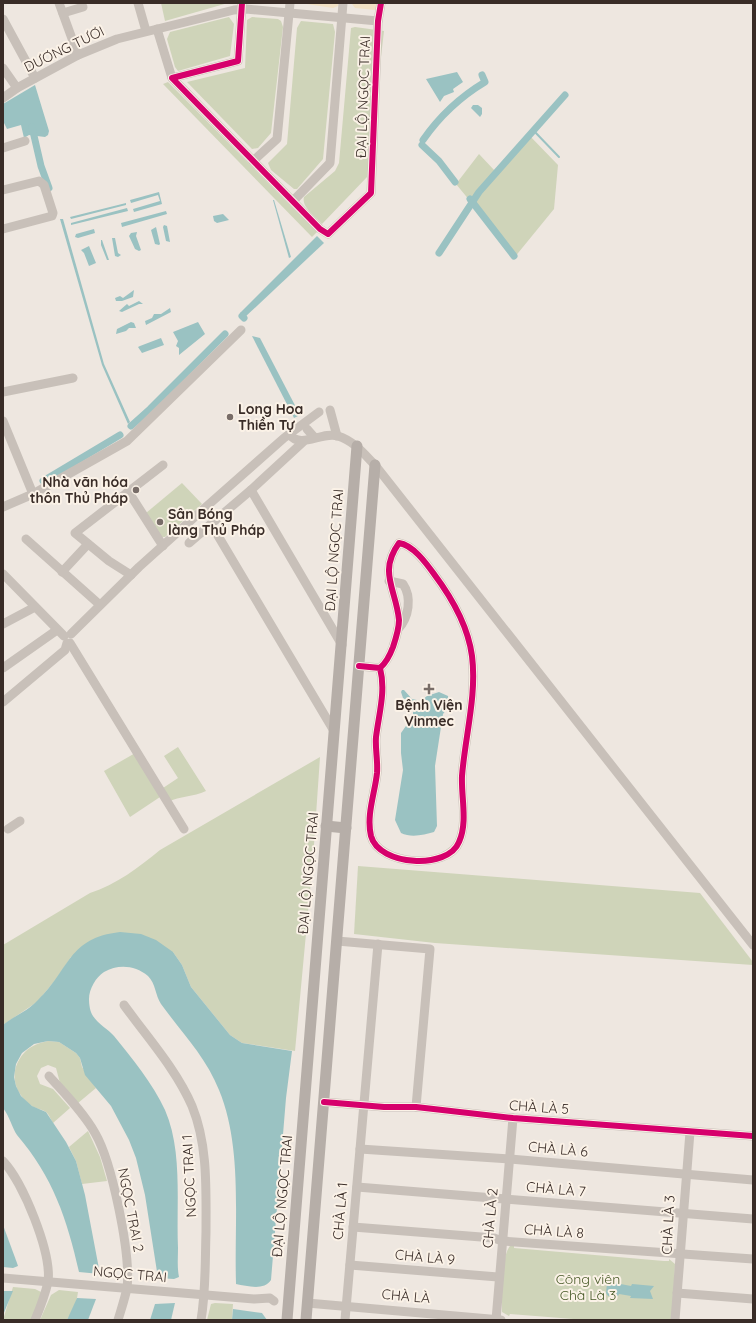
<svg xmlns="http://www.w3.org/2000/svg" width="756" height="1323" font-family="Quicksand,sans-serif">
<rect width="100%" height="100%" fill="#eee7e0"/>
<g fill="#cfd4b9">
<polygon points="161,3 228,3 165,21"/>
<polygon points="229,17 234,24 230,56 178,71 175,67 167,39 170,32"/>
<polygon points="252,17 278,19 281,21 283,27 271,133 258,148 252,149 187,82 245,68 247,20"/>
<polygon points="301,21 333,24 335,32 323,159 297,189 294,189 271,170 268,163 287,144 297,28"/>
<path d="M355,27L384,31L367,177L322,224C316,217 301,207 304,197L335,171L339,163L351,28Z"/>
<polygon points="168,82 170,84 317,232 312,237 163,84"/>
<polygon points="528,134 558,165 554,209 514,258 484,218 456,184 479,154 495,171"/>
<polygon points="182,483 202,504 165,537 162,537 146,513"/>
<path d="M178,747L206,791C193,797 180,796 168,802L160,797L130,817L104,771L137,752L160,790L178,778L164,756Z"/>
<path d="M320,757L313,859L295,1051L242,1043L230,1035L191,987L182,965L173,952L71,957L57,978L37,1002L3,1025V945L90,893C116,885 139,867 160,850Z"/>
<polygon points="358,866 700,893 753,962 753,965 435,943 354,934"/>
<path d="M48,1041L59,1042L76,1053L80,1058L82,1067L96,1088L78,1103L60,1083L56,1068L48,1065L41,1068L37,1076L40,1084L53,1089L70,1108L53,1123C51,1120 49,1114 46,1112C42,1109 36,1109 32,1106C17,1096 9,1077 19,1060C26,1048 34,1044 48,1041Z"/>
<polygon points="88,1131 100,1157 107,1181 82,1184 76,1161 69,1147"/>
<path d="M511,1245H514V1248L664,1261H669V1259L675,1264L673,1320H586L510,1314L509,1316L502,1312C502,1298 501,1253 511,1245Z"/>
<polygon points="13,1287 35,1289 41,1292 42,1296 31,1320 3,1320"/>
<polygon points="59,1290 78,1292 76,1304 67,1320 40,1320 51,1295"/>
<polygon points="215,1303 233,1304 232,1320 207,1320 211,1304"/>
</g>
<g fill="#f1e0c4">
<polygon points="300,3 338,3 338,6 333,8"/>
<polygon points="376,3 376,10 355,8 352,4"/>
</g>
<g fill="#9ac2c2">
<polygon points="457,72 463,82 453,89 454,92 444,96 440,102 426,79"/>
<polygon points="35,85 49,131 48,135 45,137 29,135 24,138 21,125 7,129 3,121 3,104"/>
<polygon points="473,105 478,105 482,108 482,114 480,117 471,108"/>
<polygon points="159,192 162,204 134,212 133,209 160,201 158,195 131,203 130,200"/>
<polygon points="273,200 274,200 291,257 289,258"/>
<polygon points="126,203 126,205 71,219 70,217"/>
<polygon points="127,208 128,211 71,225 71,223"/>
<polygon points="166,211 167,214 122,227 121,223"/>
<polygon points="223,214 229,220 217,223 214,221 213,216"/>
<polygon points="60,219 63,219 104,364 130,422 128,424 102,365"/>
<polygon points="164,225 167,226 170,242 166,241 163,227"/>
<polygon points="156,227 160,244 159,245 155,244 151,230"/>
<polygon points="94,229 95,233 78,238 75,237 76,234"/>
<polygon points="137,232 136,236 141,250 139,251 135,249 129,236 131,233"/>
<polygon points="317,236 324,243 244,318 240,313"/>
<polygon points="112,238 115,238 118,253 121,255 118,257 115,256"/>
<polygon points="101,240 102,240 109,260 107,260 101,245"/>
<polygon points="89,246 96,263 89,266 84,253 81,250"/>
<polygon points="134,290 133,297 122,301 116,301 115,298 120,296 123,298"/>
<polygon points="139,301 143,304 139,304 122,312 119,311 127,304 129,306"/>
<polygon points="170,308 171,312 146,325 145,321 152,318 154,314 161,314"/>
<polygon points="131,322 134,323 136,328 129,328 126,331 116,334 117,329"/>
<polygon points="198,322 205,334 179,355 179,348 176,346 178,341 173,332"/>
<polygon points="252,336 260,338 300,415 294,418"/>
<polygon points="161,338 164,345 142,353 138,347 140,346"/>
<path d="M402,690H404L412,699L421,701L427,696L439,692L448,696L449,706L443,714L435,766L437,826L434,832C424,835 411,838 401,833L395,820L403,770L401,753V733L413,716V707L411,703L403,698L401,692Z"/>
<path d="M120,932L141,934L156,940L173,952L182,965L191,987L230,1035L242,1043L292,1051L286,1098L271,1280C264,1291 247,1286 236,1284V1283C234,1221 243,1148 219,1090C206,1057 182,1033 161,1004C155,995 156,984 148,976C135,965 118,964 104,972C96,977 89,989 89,999C89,1004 90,1012 93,1016C98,1024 108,1029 114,1036C132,1058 153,1084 165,1110C183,1151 176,1205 178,1248C178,1258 177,1267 179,1277L174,1279L158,1278L145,1195L136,1158L129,1140L111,1106L85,1075L80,1058L76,1053L59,1042L48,1041L34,1044L22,1053L16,1064L14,1077L16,1086L21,1096L32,1106L46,1112L66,1142L76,1161L85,1195L100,1274L79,1272C67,1219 53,1177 17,1135C12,1128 10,1117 3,1108V1025C14,1016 28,1011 38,1000C70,969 68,938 120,932Z"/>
<polygon points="3,1225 17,1263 18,1266 13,1268 3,1267"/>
<polygon points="610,1282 631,1286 632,1284 654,1286 650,1291 653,1299 630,1298 631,1296 619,1294 618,1296 608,1296 606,1293 607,1283"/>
<polygon points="3,1291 13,1291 3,1315"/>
<polygon points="77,1298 96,1299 88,1320 67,1320"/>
<polygon points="175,1303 171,1320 150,1320 155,1304"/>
<polygon points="233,1309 262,1313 267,1320 232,1320"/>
</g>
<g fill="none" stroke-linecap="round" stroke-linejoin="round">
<polyline stroke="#9ac2c2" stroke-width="2" points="534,131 559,157"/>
<g stroke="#9ac2c2" stroke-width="7">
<polyline points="32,127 41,166 49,188"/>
<path d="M423,140C439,117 460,97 485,82L482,75"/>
<polyline points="422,145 439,161 455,182"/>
<polyline points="470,199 514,256"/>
<polyline points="439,253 479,192 565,95"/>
<polyline points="242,316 244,318"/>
<polyline points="131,426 150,409 225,334"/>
<polyline points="43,481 120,435"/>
</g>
<g stroke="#c8c0b9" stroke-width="9">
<polyline points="59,3 78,55"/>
<polyline points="138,3 146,31"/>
<polyline points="242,3 238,61 172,78 320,229 328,234 371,193 378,21 381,3"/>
<polyline points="63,13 83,7"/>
<polyline points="3,19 35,78"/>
<polyline points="157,29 172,78"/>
<polyline points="3,68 17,88"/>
<polyline points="3,98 17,88 78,55 117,39 234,10 246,9 378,21"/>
<polyline points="3,148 25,141"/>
<polyline points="253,161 277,139 290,3"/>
<polyline points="3,190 39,181 44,185 53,213 52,216 3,229"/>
<polyline points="293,201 330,163 343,3"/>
<polyline points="3,392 73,378"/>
<polyline points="330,410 337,436"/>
<polyline points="3,421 33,494"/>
<polyline points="307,429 314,437"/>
<path d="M289,434C301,450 321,431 338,436C354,441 364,454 375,465L753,945"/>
<polyline points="251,490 303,442"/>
<polyline points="128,491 163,546"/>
<polyline points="3,507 33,494 127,441 241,330"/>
<polyline points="26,539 100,605"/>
<polyline points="189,543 211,524"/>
<polyline points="62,572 88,544"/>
<polyline points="3,574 64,636"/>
<polyline points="131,575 109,561 75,533 163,465"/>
<path d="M389,581L403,584C412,597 409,618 398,629"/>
<polyline points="3,624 35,607"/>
<polyline points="71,634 139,567 207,506 284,438 319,412"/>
<polyline points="70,643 184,829"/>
<path d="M359,666L380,668C387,662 390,655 393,647C396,638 399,629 399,620C396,589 378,572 399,543C413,545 426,563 434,574C452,598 468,626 472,656C477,695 465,737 462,776C461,797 468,822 459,842C448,870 379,866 371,836C366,815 375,793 377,773C378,760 375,749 376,737C379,713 386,691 380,668"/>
<polyline points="3,668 57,630"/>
<polyline points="3,702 65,650 67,643"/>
<polyline points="334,731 211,524 251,490 342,645"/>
<polyline points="8,829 20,821"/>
<polyline points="337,941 430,949 416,1107"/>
<path d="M124,1005C147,1037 176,1069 192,1106C208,1145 206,1189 206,1232C205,1262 206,1291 201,1320"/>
<path d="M49,1076C65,1094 83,1112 95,1133C112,1162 131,1254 127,1288C125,1298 121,1310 118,1320"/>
<polyline points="324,1102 384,1107 416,1107 513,1118 753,1136"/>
<polyline points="360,1149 510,1159 753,1180"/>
<path d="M3,1161C23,1182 52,1253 48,1282C45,1295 40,1308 35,1320"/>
<polyline points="357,1187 753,1219"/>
<polyline points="353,1227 494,1238 502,1241 753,1259"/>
<polyline points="350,1265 498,1277"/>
<polyline points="3,1278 254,1299 270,1298 274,1301"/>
<polyline points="677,1293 753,1299"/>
<polyline points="307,1303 501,1320"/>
<polyline points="345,1320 378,944"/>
<polyline points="496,1320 513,1118"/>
<polyline points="675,1320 690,1132"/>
</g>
<g stroke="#b6aea8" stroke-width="11">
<polyline points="326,826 346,828"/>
<polyline points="287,1320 357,446"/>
<polyline points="306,1320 375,465"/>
</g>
<defs>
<g id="cycleway">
<polyline points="242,3 238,61 172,78 320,229 328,234 371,193 378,21 381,3"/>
<path d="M359,666L380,668C387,662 390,655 393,647C396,638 399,629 399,620C396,589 378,572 399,543C413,545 426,563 434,574C452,598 468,626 472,656C477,695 465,737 462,776C461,797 468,822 459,842C448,870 379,866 371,836C366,815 375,793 377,773C378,760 375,749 376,737C379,713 386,691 380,668"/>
<polyline points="324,1102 384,1107 416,1107 513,1118 753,1136"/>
</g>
</defs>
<use href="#cycleway" stroke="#fbf2e7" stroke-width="8"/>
<use href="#cycleway" stroke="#d6006c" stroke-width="6"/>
</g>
<g fill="#786d68" stroke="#fbf2e7" stroke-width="1.5">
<circle cx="230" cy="417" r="4"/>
<circle cx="136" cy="490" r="4"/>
<circle cx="160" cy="522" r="4"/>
<path d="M427 683h4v4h4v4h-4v4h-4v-4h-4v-4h4z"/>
</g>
<g text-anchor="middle" stroke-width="4" stroke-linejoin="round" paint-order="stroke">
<g font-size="14" fill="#392c27" stroke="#fbf2e7">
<text transform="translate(64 49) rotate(-26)" y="5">DƯƠNG TƯƠI</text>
<text transform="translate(363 97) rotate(-88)" y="5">ĐẠI LỘ NGỌC TRAI</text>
<text transform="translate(334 550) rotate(-86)" y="5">ĐẠI LỘ NGỌC TRAI</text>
<text transform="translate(308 873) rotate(-85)" y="5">ĐẠI LỘ NGỌC TRAI</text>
<text transform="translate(539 1107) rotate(4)" y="5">CHÀ LÀ 5</text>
<text transform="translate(558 1149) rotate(5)" y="5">CHÀ LÀ 6</text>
<text transform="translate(189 1176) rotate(-93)" y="5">NGỌC TRAI 1</text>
<text transform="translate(556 1189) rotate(5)" y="5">CHÀ LÀ 7</text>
<text transform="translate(282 1196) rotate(-85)" y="5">ĐẠI LỘ NGỌC TRAI</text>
<text transform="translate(131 1210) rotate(79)" y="5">NGỌC TRAI 2</text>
<text transform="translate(340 1211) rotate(-85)" y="5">CHÀ LÀ 1</text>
<text transform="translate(490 1218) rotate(-85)" y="5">CHÀ LÀ 2</text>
<text transform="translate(668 1225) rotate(-87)" y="5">CHÀ LÀ 3</text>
<text transform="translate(554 1231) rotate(4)" y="5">CHÀ LÀ 8</text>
<text transform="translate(425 1257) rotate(5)" y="5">CHÀ LÀ 9</text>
<text transform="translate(130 1274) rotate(5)" y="5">NGỌC TRAI</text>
<text transform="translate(406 1296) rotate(5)" y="5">CHÀ LÀ</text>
</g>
<g font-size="14" font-weight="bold" fill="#392c27" stroke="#fbf2e7" text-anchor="start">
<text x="238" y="414">Long Hoa<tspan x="238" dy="16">Thiền Tự</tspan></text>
<text x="128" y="487" text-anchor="end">Nhà văn hóa<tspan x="128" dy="16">thôn Thủ Pháp</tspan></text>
<text x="168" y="519">Sân Bóng<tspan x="168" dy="16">làng Thủ Pháp</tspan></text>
<text x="429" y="710" text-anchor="middle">Bệnh Viện<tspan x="429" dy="16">Vinmec</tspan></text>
</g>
<g font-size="14" fill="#485a28" stroke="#fbf2e7">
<text x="588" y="1284">Công viên<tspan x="588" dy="16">Chà Là 3</tspan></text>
</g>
</g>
<rect width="756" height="1323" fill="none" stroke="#392c27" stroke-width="8"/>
</svg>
